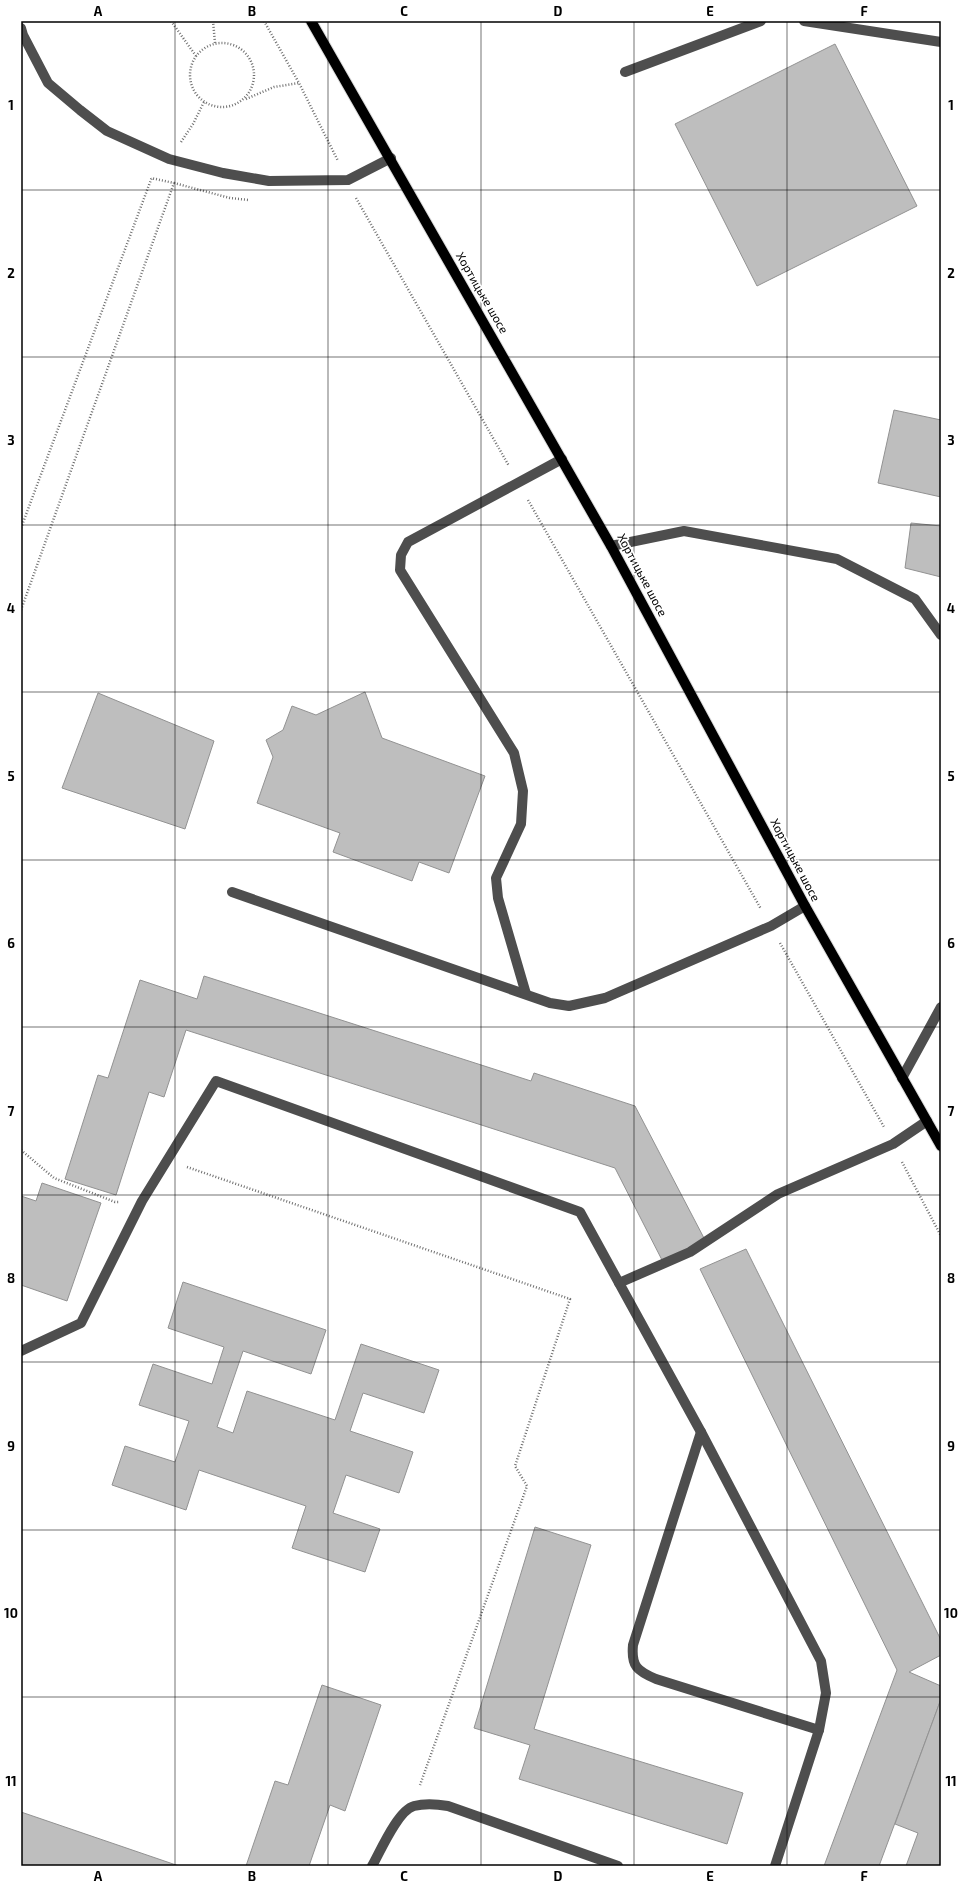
<svg xmlns="http://www.w3.org/2000/svg" width="962" height="1887" font-family="'Exo 2',sans-serif">
<rect width="100%" height="100%" fill="#fff"/>
<g fill="#bebebe" stroke="#929292">
<polygon points="835,44 917,206 757,286 675,124"/>
<polygon points="894,410 941,420 941,497 878,483"/>
<polygon points="911,523 941,526 941,577 905,568"/>
<polygon points="365,692 382,738 485,776 449,873 419,862 412,881 333,852 340,833 257,803 273,757 266,740 283,730 292,706 316,715"/>
<polygon points="98,693 214,741 185,829 62,788"/>
<polygon points="204,976 531,1081 534,1073 635,1106 705,1240 663,1262 615,1168 186,1030 164,1097 149,1092 116,1195 65,1179 98,1075 108,1078 140,980 197,999"/>
<polygon points="42,1183 101,1203 67,1301 21,1285 21,1196 36,1201"/>
<polygon points="746,1249 941,1640 941,1655 909,1672 941,1686 941,1699 879,1866 824,1866 897,1670 700,1269"/>
<polygon points="183,1282 326,1330 311,1374 243,1351 217,1427 233,1433 247,1391 335,1420 361,1344 439,1370 424,1413 363,1393 350,1431 413,1452 399,1493 346,1475 333,1513 380,1529 365,1572 292,1548 306,1506 199,1470 186,1510 112,1485 125,1446 175,1462 189,1421 139,1405 153,1364 212,1384 224,1347 168,1328"/>
<polygon points="535,1527 591,1545 534,1729 743,1793 727,1844 519,1779 530,1745 474,1728"/>
<polygon points="322,1685 381,1705 345,1811 330,1805 309,1866 246,1866 275,1781 288,1785"/>
<polygon points="941,1699 941,1866 906,1866 918,1833 895,1824"/>
<polygon points="21,1812 179,1866 21,1866"/>
</g>
<g fill="none" stroke-linecap="round" stroke-linejoin="round">
<defs>
<polyline id="major" points="311,21 611,546 805,906 941,1146"/>
</defs>
<use href="#major" stroke="#dbdbdb" stroke-width="12"/>
<g stroke="#707070" stroke-width="2.5" stroke-dasharray="1 2" stroke-linecap="butt">
<polyline points="171,21 196,56"/>
<polyline points="213,21 215,43"/>
<polyline points="264,21 299,83 338,161"/>
<circle cx="222" cy="75" r="32"/>
<polyline points="246,99 274,87 299,83"/>
<polyline points="181,142 193,124 204,102"/>
<polyline points="174,183 230,198 249,200"/>
<polyline points="356,198 509,466"/>
<polyline points="528,500 761,909"/>
<polyline points="21,528 152,177"/>
<polyline points="21,610 174,183 151,178"/>
<polyline points="780,943 884,1127"/>
<polyline points="21,1150 54,1178 115,1202 120,1202"/>
<polyline points="902,1162 941,1236"/>
<polyline points="187,1167 570,1299 515,1466 527,1486 420,1785"/>
</g>
<g stroke="#4e4e4e" stroke-width="10">
<polyline points="804,21 941,42"/>
<polyline points="21,28 23,35 48,83 80,110 107,131 169,159 223,173 269,181 348,180 391,158"/>
<polyline points="625,72 761,21"/>
<polyline points="611,546 684,531 837,559 915,599 941,635"/>
<polyline points="232,892 550,1003 569,1006 605,998 771,926 805,906"/>
<polyline points="526,994 498,898 496,878 521,824 523,791 514,753 400,570 401,555 408,542 562,459"/>
<polyline points="902,1078 941,1007"/>
<polyline points="619,1283 690,1252 778,1194 893,1144 927,1121"/>
<polyline points="21,1351 81,1323 142,1201 216,1081 580,1212 701,1432 821,1661 826,1693 819,1730 775,1866"/>
<path d="M701,1432L633,1645C631,1666 637,1671 656,1679L819,1730"/>
<path d="M372,1866C380,1852 398,1810 414,1806C425,1803 437,1804 448,1806L618,1866"/>
</g>
<use href="#major" stroke="#000" stroke-width="10"/>
</g>
<path fill="none" stroke="#000" stroke-width="1" stroke-opacity="0.55" d="M175,21V1866M328,21V1866M481,21V1866M634,21V1866M787,21V1866M21,190H941M21,357H941M21,525H941M21,692H941M21,860H941M21,1027H941M21,1195H941M21,1362H941M21,1530H941M21,1697H941"/>
<g text-anchor="middle" stroke-width="3.5" stroke-linejoin="round" paint-order="stroke">
<g font-size="12" fill="#000" stroke="#fff">
<text transform="translate(482 293) rotate(60)" y="4">Хортицьке шосе</text>
<text transform="translate(642 575) rotate(62)" y="4">Хортицьке шосе</text>
<text transform="translate(795 860) rotate(62)" y="4">Хортицьке шосе</text>
</g>
</g>
<rect width="962" height="1887" fill="none" stroke="#ffffff" stroke-width="44"/>
<rect x="22" y="22" width="918" height="1843" fill="none" stroke="#000" stroke-width="1.5"/>
<g font-size="13" text-anchor="middle" font-weight="bold" fill="#000">
<text x="98" y="16">A</text>
<text x="252" y="16">B</text>
<text x="404" y="16">C</text>
<text x="558" y="16">D</text>
<text x="710" y="16">E</text>
<text x="864" y="16">F</text>
<text x="11" y="110">1</text>
<text x="951" y="110">1</text>
<text x="11" y="278">2</text>
<text x="951" y="278">2</text>
<text x="11" y="445">3</text>
<text x="951" y="445">3</text>
<text x="11" y="613">4</text>
<text x="951" y="613">4</text>
<text x="11" y="781">5</text>
<text x="951" y="781">5</text>
<text x="11" y="948">6</text>
<text x="951" y="948">6</text>
<text x="11" y="1116">7</text>
<text x="951" y="1116">7</text>
<text x="11" y="1283">8</text>
<text x="951" y="1283">8</text>
<text x="11" y="1451">9</text>
<text x="951" y="1451">9</text>
<text x="11" y="1618">10</text>
<text x="951" y="1618">10</text>
<text x="11" y="1786">11</text>
<text x="951" y="1786">11</text>
<text x="98" y="1881">A</text>
<text x="252" y="1881">B</text>
<text x="404" y="1881">C</text>
<text x="558" y="1881">D</text>
<text x="710" y="1881">E</text>
<text x="864" y="1881">F</text>
</g>
</svg>
